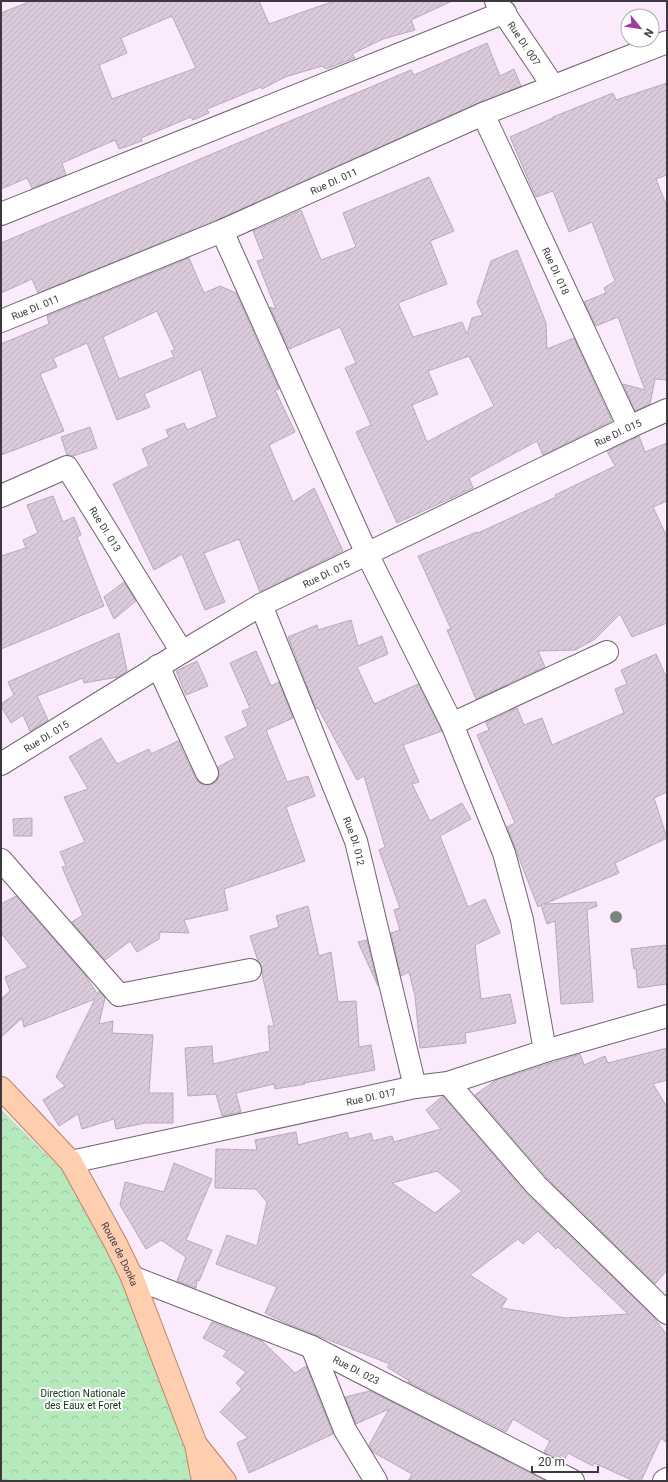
<svg xmlns="http://www.w3.org/2000/svg" width="668" height="1482" font-family="Roboto,sans-serif">
<defs>
<pattern id="forest-crowns" width="20" height="18" patternUnits="userSpaceOnUse"><rect width="20" height="18" fill="#b6e9bc"/><path d="M2 6a3 3 0 1 1 6 0M12 15a3 3 0 1 1 6 0" fill="none" stroke="#9dc8a3"/></pattern>
<pattern id="building-hatch" width="6" height="6" patternUnits="userSpaceOnUse"><rect width="6" height="6" fill="#dacadb"/><path d="M-1 1l2-2M0 6l6-6M5 7l2-2" fill="none" stroke="#bcaebd"/></pattern>
</defs>
<rect width="100%" height="100%" fill="#faeafc"/>
<polygon fill="url(#forest-crowns)" points="1,1109 78,1186 210,1481 1,1481"/>
<g fill="url(#building-hatch)" stroke="#b8a9ba" fill-rule="evenodd">
<path d="M31,1H259L269,24L334,1H452L411,20L415,30L383,39L352,54L355,58L326,69L322,66L285,77L262,89L261,87L207,109L209,113L193,120L191,117L141,138L142,141L119,149L115,140L62,163L66,175L32,188L27,178L1,189V13ZM172,16L196,68L112,99L99,65L127,53L121,38Z"/>
<polygon points="487,43 500,76 514,69 521,86 478,103 217,220 38,293 32,279 1,293 1,243 411,70 414,75"/>
<polygon points="667,83 667,175 656,179 667,207 667,380 655,379 650,404 635,411 623,384 645,390 618,317 596,326 584,302 606,293 604,288 615,281 592,222 569,232 553,191 536,197 510,137 553,118 553,117 613,93 616,100"/>
<path d="M429,177L454,231L430,241L447,284L398,303L413,337L462,322L467,334L472,318L483,315L477,303L491,261L517,250L546,323L547,349L574,338L612,421L543,455L537,441L469,478L473,488L397,523L356,432L371,425L345,368L356,363L340,327L289,349L270,307L276,309L257,261L264,259L253,231L301,210L321,260L356,247L343,213ZM469,356L494,406L427,442L412,405L438,394L428,371Z"/>
<path d="M189,258L204,293L220,286L236,293L279,389L275,390L295,432L269,445L293,502L314,488L343,551L260,592L239,539L204,553L225,602L205,610L182,554L154,570L113,484L149,466L142,449L169,437L166,430L184,423L187,430L217,417L201,369L144,394L150,407L117,420L87,343L53,358L57,367L40,374L64,431L1,455V344L49,324L47,316ZM157,311L175,350L171,351L174,357L119,379L103,337Z"/>
<polygon points="90,427 97,448 73,456 67,455 61,437"/>
<polygon points="639,436 645,452 667,443 667,501 653,507 667,537 667,623 632,637 620,614 595,639 575,650 538,651 545,667 476,699 447,630 451,629 418,556 477,532 478,533 556,497 555,495 615,466 607,451"/>
<polygon points="53,496 63,522 74,517 81,535 77,537 104,606 1,649 1,556 26,548 23,540 38,533 27,505"/>
<polygon points="124,582 136,601 114,619 104,597"/>
<polygon points="351,620 358,646 382,636 388,654 357,667 374,704 418,684 442,731 403,745 419,782 412,784 430,821 462,803 471,819 440,836 468,907 485,899 500,933 475,945 481,999 510,994 516,1023 465,1033 466,1043 420,1048 415,996 409,972 401,976 391,933 400,930 394,910 400,908 379,850 385,847 364,776 357,780 318,708 316,709 288,637 317,625 318,630"/>
<polygon points="119,633 127,671 118,677 84,683 83,678 37,696 48,720 30,731 23,715 11,723 1,706 1,704 14,695 8,682"/>
<polygon points="256,651 271,686 279,682 293,718 266,730 287,782 308,776 315,796 286,807 305,861 224,889 228,910 184,920 189,933 160,932 159,939 137,952 130,941 105,960 72,922 83,915 62,867 66,866 60,852 85,842 64,797 88,789 69,757 101,738 117,764 149,749 151,754 178,741 196,779 199,783 205,785 213,784 217,781 219,775 218,767 235,758 225,737 248,726 242,711 250,708 230,663"/>
<polygon points="656,654 667,679 667,792 654,798 667,838 615,863 619,873 544,904 596,902 597,906 587,910 593,1002 561,1004 555,921 547,924 541,905 538,907 507,827 515,823 477,735 489,730 486,722 517,708 524,725 542,718 552,745 624,713 615,689 627,684 621,670"/>
<polygon points="197,661 208,686 186,695 176,671"/>
<polygon points="32,818 32,836 14,836 13,819"/>
<polygon points="16,896 85,975 98,995 99,991 105,998 99,1024 113,1021 112,1033 153,1035 149,1093 173,1093 173,1123 145,1123 116,1129 114,1119 82,1129 78,1114 59,1126 43,1100 65,1086 56,1077 95,999 24,1027 22,1018 1,1037 1,999 10,991 5,977 28,967 1,933 1,904"/>
<polygon points="308,906 319,956 331,952 338,1002 356,1001 359,1047 371,1045 375,1070 304,1083 305,1084 275,1089 274,1084 236,1093 241,1112 222,1116 216,1094 188,1096 185,1048 212,1046 213,1064 270,1051 268,1026 274,1026 262,974 262,967 258,961 250,936 279,927 276,916"/>
<polygon points="367,940 378,986 358,942"/>
<polygon points="667,945 667,984 638,988 636,969 634,969 631,949"/>
<polygon points="667,1048 667,1080 653,1084 667,1107 667,1270 655,1284 545,1176 475,1095 496,1080 580,1054 584,1065 605,1056 608,1063"/>
<path d="M443,1096L527,1194L652,1315L667,1335V1443L661,1438L641,1481H634L594,1463L593,1466L568,1453L563,1462L544,1452L550,1441L513,1419L506,1432L408,1382H411L387,1367L390,1364L288,1324L265,1313L277,1287L216,1264L227,1235L257,1246L267,1202L256,1189L215,1188L216,1149L257,1150L255,1140L296,1132L298,1145L347,1132L349,1139L371,1133L373,1141L392,1136L394,1142L441,1129L426,1110ZM437,1171L462,1191L435,1213L392,1183ZM538,1231L556,1249L558,1247L628,1314L566,1318L501,1308L507,1299L470,1275L518,1239L523,1244Z"/>
<polygon points="174,1163 212,1179 186,1240 212,1250 199,1281 197,1280 196,1288 177,1281 186,1257 161,1240 146,1249 120,1205 125,1182 164,1192"/>
<polygon points="212,1322 262,1341 295,1373 306,1366 333,1434 249,1473 237,1443 248,1438 220,1412 242,1389 236,1383 246,1372 223,1356 227,1351 203,1338"/>
<polygon points="370,1391 546,1481 408,1481 412,1474 373,1452 369,1445 389,1409 356,1424 345,1397"/>
</g>
<g fill="none" stroke-linecap="round" stroke-linejoin="round">
<defs>
<g id="minor">
<path id="s1" d="M496,1L553,86"/>
<path id="s2" d="M483,114L629,427"/>
<polyline points="1,214 505,12"/>
<polyline points="222,231 367,554 452,724 504,853 522,920 545,1051"/>
<path id="s3" d="M1,321L222,231L483,114L667,42"/>
<path id="s4" d="M1,496L67,467L182,652"/>
<path id="s5" d="M261,605L356,841L415,1087"/>
<polyline points="158,666 207,773"/>
<polyline points="452,724 607,652"/>
<path id="s6" d="M1,764L182,652L261,605L629,427L667,410"/>
<polyline points="1,860 119,995 250,970"/>
<polyline points="448,1083 536,1185 667,1313"/>
<path id="s7" d="M71,1162L415,1087L448,1083L545,1051L667,1016"/>
<path id="s8" d="M132,1277L312,1347L573,1481"/>
<polyline points="312,1347 345,1430 376,1481"/>
<polyline points="664,1481 667,1479"/>
</g>
<g id="major">
<path id="s9" d="M1,1088L71,1162L116,1244L132,1277L196,1445L203,1481"/>
<polyline points="198,1447 225,1481"/>
</g>
</defs>
<use href="#minor" stroke="#706272" stroke-width="24"/>
<use href="#major" stroke="#ba8465" stroke-width="24"/>
<use href="#minor" stroke="#fff" stroke-width="22"/>
<use href="#major" stroke="#feceaf" stroke-width="22"/>
</g>
<circle fill="#79857f" cx="616" cy="917" r="6"/>
<g text-anchor="middle" stroke-width="4" stroke-linejoin="round" paint-order="stroke">
<g font-size="10" fill="#3d373e" stroke="#fff">
<text dy="4" stroke="none"><textPath href="#s1" startOffset="51">Rue DI. 007</textPath></text>
<text dy="4" stroke="none"><textPath href="#s3" startOffset="361">Rue DI. 011</textPath></text>
<text dy="4" stroke="none"><textPath href="#s2" startOffset="173">Rue DI. 018</textPath></text>
<text dy="4" stroke="none"><textPath href="#s3" startOffset="37">Rue DI. 011</textPath></text>
<text dy="4" stroke="none"><textPath href="#s6" startOffset="701">Rue DI. 015</textPath></text>
<text dy="4" stroke="none"><textPath href="#s4" startOffset="145">Rue DI. 013</textPath></text>
<text dy="4" stroke="none"><textPath href="#s6" startOffset="377">Rue DI. 015</textPath></text>
<text dy="4" stroke="none"><textPath href="#s6" startOffset="53">Rue DI. 015</textPath></text>
<text dy="4" stroke="none"><textPath href="#s5" startOffset="254">Rue DI. 012</textPath></text>
<text dy="4" stroke="none"><textPath href="#s7" startOffset="307">Rue DI. 017</textPath></text>
<text dy="4" stroke="none"><textPath href="#s9" startOffset="206">Route de Donka</textPath></text>
<text dy="4" stroke="none"><textPath href="#s8" startOffset="243">Rue DI. 023</textPath></text>
</g>
<g font-size="10" fill="#103318" stroke="#fff">
<text x="83" y="1397">Direction Nationale<tspan x="83" dy="12">des Eaux et Foret</tspan></text>
</g>
</g>
<rect width="668" height="1482" fill="none" stroke="#3d373e" stroke-width="4"/>
<g transform="translate(640 28) rotate(120)"><circle r="19" fill="#ffffff" stroke="#b1afb2"/>
<path d="M0-3L7 15L0 10L-7 15Z" fill="#a13a9d"/>
<text y="-6" font-size="11" font-weight="bold" text-anchor="middle" fill="#3d373e">N</text>
</g>
<path d="M532 1466v6h66v-6" fill="none" stroke="#3d373e" stroke-width="2"/>
<text x="538" y="1466" font-size="12" fill="#3d373e" stroke="#ffffff" stroke-width="3" paint-order="stroke">20 m</text>
</svg>
